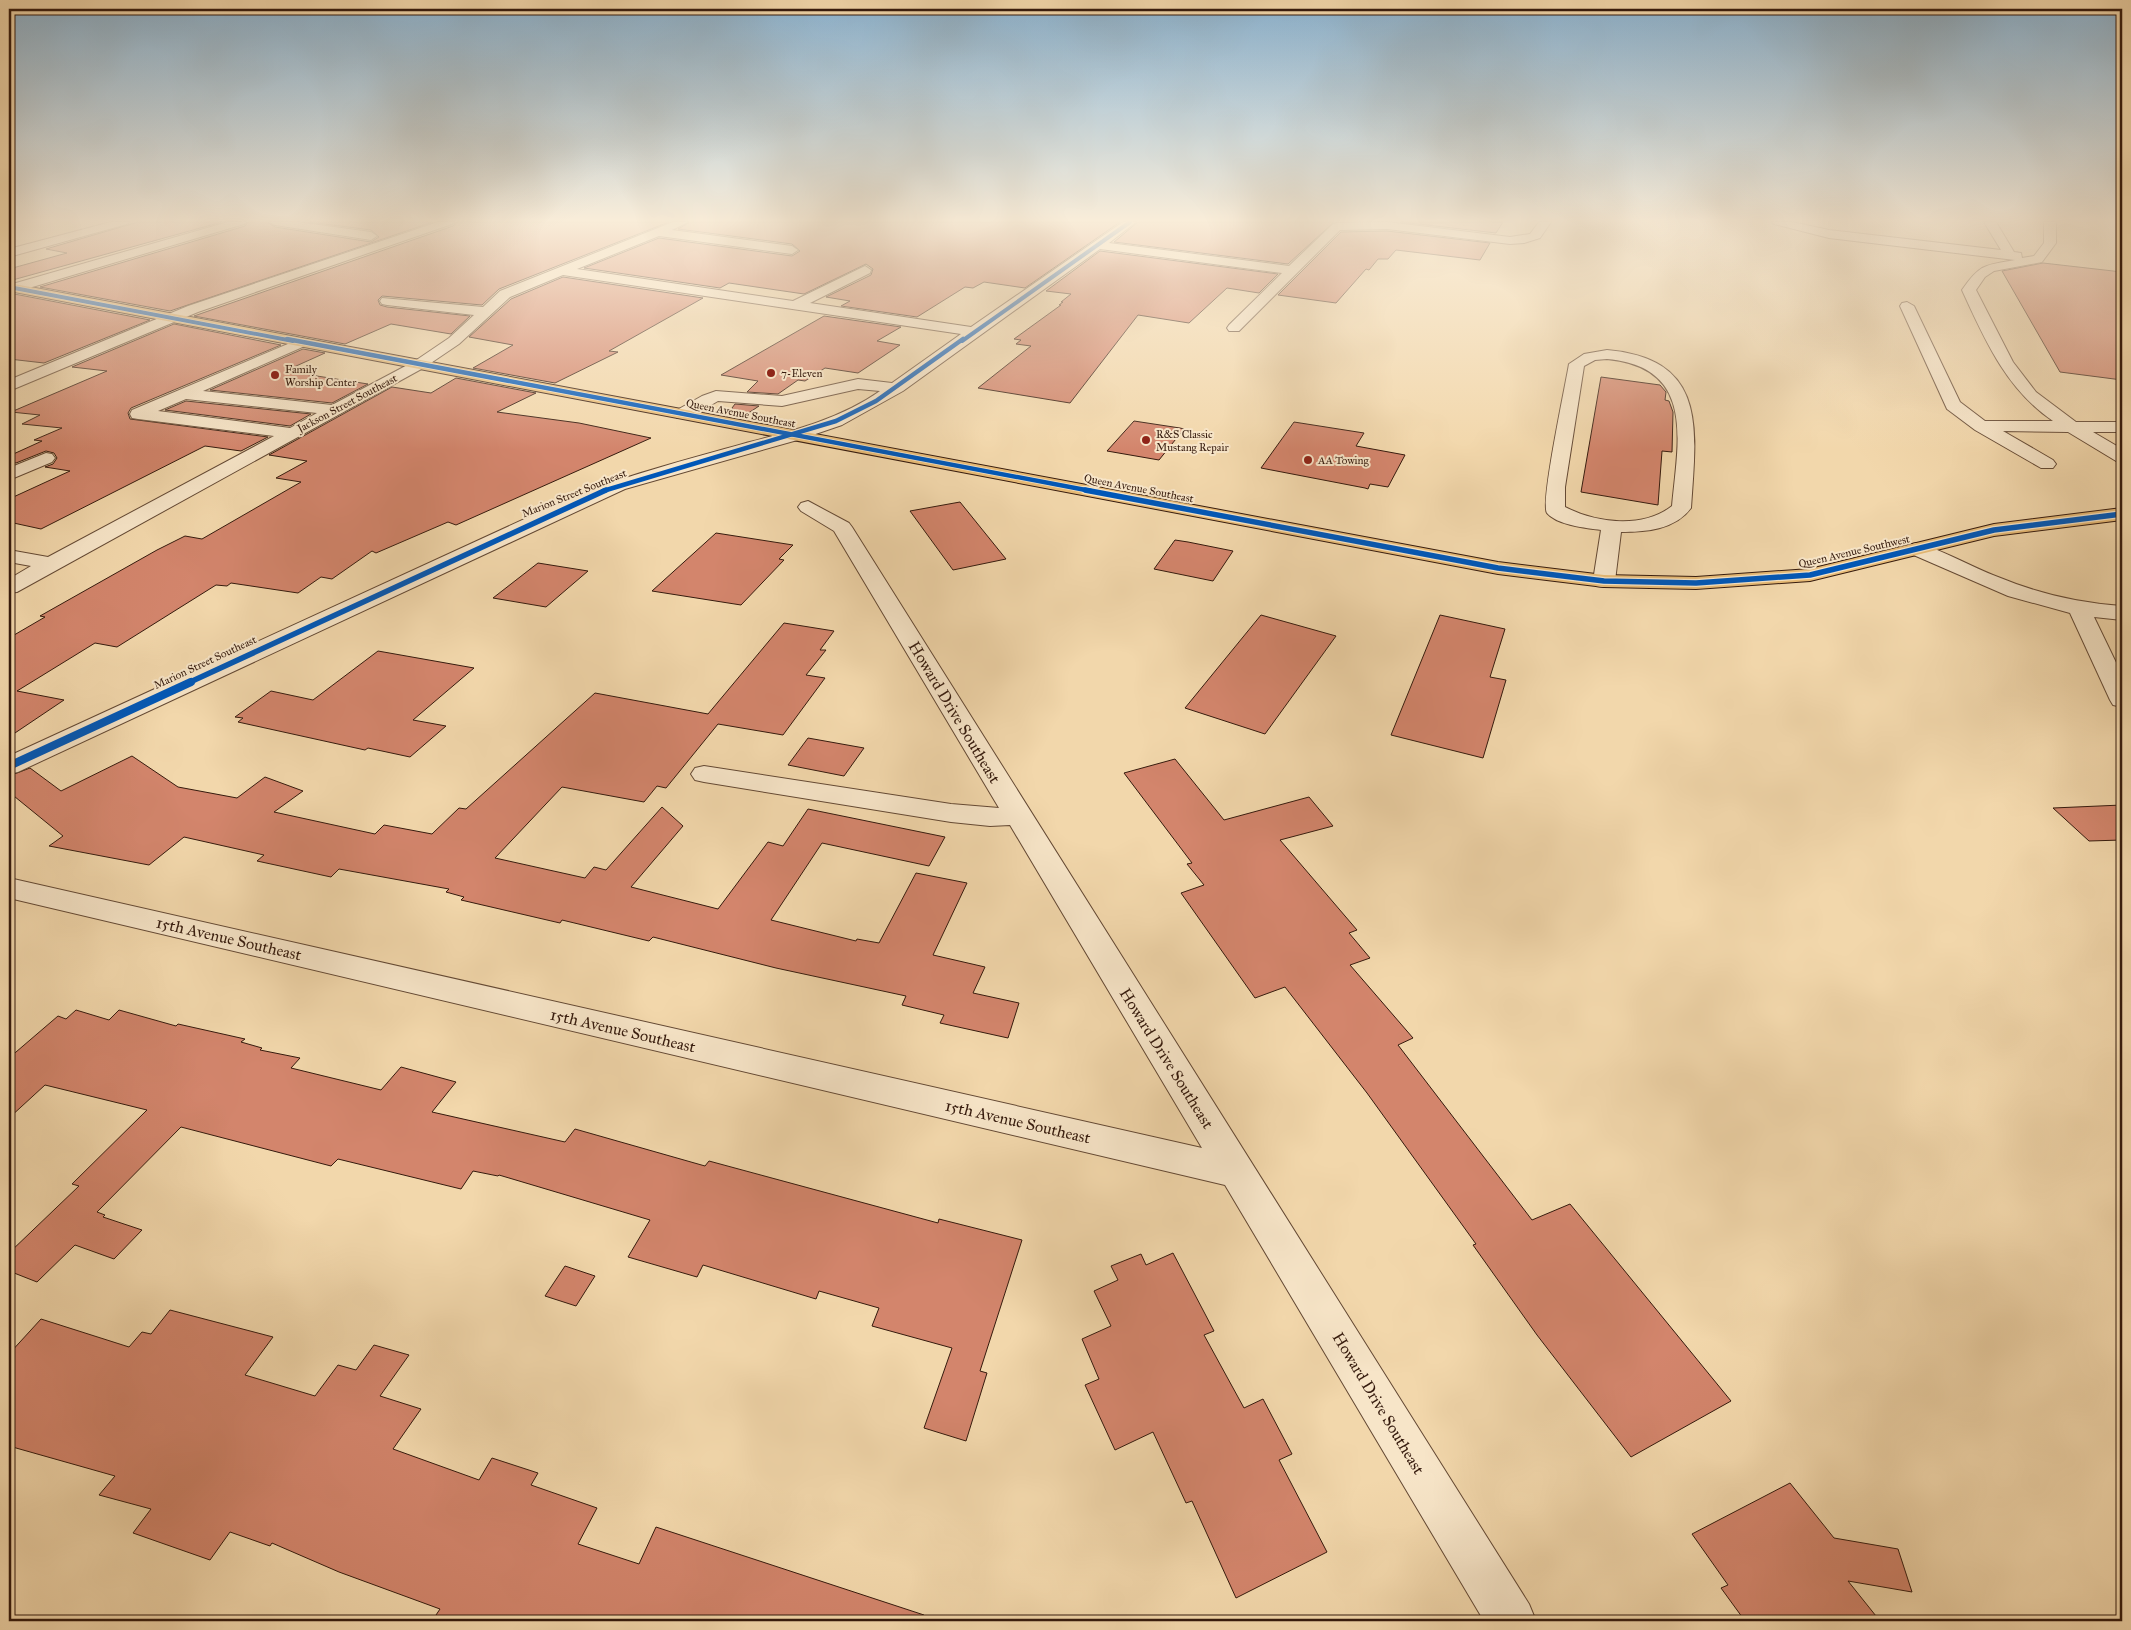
<svg xmlns="http://www.w3.org/2000/svg" width="2131" height="1630" font-family="'IM FELL Great Primer',serif">
<rect width="100%" height="100%" fill="#f2d7ab"/>
<filter id="stains"><feTurbulence type="fractalNoise" baseFrequency=".004" numOctaves="4"/><feColorMatrix values="0 0 0 0 .2 0 0 0 0 .09 0 0 0 0 .02 0 0 0 .5 -.17"/></filter>
<radialGradient id="worn" r=".72"><stop offset=".6" stop-color="#630" stop-opacity="0"/><stop offset="1" stop-color="#630" stop-opacity=".3"/></radialGradient>
<g fill="#d3856c" stroke="#351a0d">
<polygon points="138,222 222,222 9,281 9,269 67,253 46,249"/>
<polygon points="248,222 267,222 275,227 371,242 379,237 371,230 309,222 433,222 170,311 40,287 245,226"/>
<polygon points="456,222 669,222 499,289 482,305 382,296 378,300 380,305 387,307 470,316 451,334 391,324 345,344 194,316 453,226"/>
<polygon points="690,222 1120,222 1025,288 984,282 973,288 965,287 917,317 841,306 850,301 826,297 871,275 873,269 866,264 804,294 729,283 720,288 584,268 659,238 792,256 800,251 792,244 678,229"/>
<polygon points="1138,222 1334,222 1288,264 1114,242"/>
<polygon points="1400,222 1503,222 1496,233"/>
<polygon points="1387,231 1490,243 1480,260 1396,250 1388,259 1378,259 1369,270 1366,269 1336,303 1278,295 1341,232"/>
<polygon points="1100,251 1278,274 1259,293 1227,288 1189,323 1138,315 1070,403 978,388 1031,346 1016,344 1021,340 1014,339 1061,305 1059,305 1063,302 1061,302 1071,294 1046,291"/>
<polygon points="2043,263 2122,272 2122,380 2060,372 2002,271"/>
<polygon points="563,277 703,298 609,351 618,352 555,383 473,368 513,345 469,337 511,299"/>
<polygon points="9,293 150,320 44,363 9,359"/>
<polygon points="824,316 901,327 877,341 900,345 858,373 825,368 805,381 798,380 778,394 747,392 758,381 721,375"/>
<polygon points="174,324 281,345 131,408 128,413 130,419 268,437 241,451 205,446 41,529 9,522 9,499 70,471 45,467 53,464 57,458 54,453 46,451 16,463 9,462 9,456 42,441 34,440 62,428 22,424 40,415 11,412 107,371 72,367"/>
<polygon points="303,349 325,353 285,371 368,384 332,403 210,390"/>
<polygon points="1601,377 1660,385 1666,392 1665,400 1669,401 1673,412 1672,452 1662,451 1658,505 1581,492"/>
<polygon points="456,378 536,393 497,412 579,423 651,438 456,525 448,522 376,553 372,551 332,579 321,577 298,593 231,583 227,586 216,585 117,647 95,643 17,691 64,700 9,737 9,638 45,617 40,616 157,550 185,536 202,539 301,482 276,478 307,461 269,455 392,387 431,393"/>
<polygon points="186,401 311,414 290,426 165,410"/>
<polygon points="735,404 759,406 741,418 732,408"/>
<polygon points="1134,421 1180,428 1184,429 1159,460 1107,451"/>
<polygon points="1294,422 1364,433 1356,446 1405,455 1388,487 1370,484 1368,489 1365,488 1261,468"/>
<polygon points="960,502 1006,559 953,570 910,511"/>
<polygon points="716,533 793,545 779,559 784,560 741,605 652,591"/>
<polygon points="1175,540 1188,542 1233,551 1213,581 1154,569"/>
<polygon points="538,563 588,571 546,607 493,598"/>
<polygon points="1261,615 1336,636 1265,734 1185,708"/>
<polygon points="1440,615 1505,629 1490,677 1506,680 1483,758 1391,735"/>
<polygon points="784,623 834,631 820,650 826,650 806,675 825,678 783,735 718,724 666,788 657,786 644,802 562,787 495,858 585,878 594,867 606,870 662,807 683,826 631,887 718,909 768,842 783,846 808,809 945,837 929,866 822,843 771,920 856,941 857,939 879,943 916,873 967,883 933,955 985,967 973,993 1019,1003 1008,1038 940,1023 944,1015 902,1005 906,996 776,968 653,937 649,941 562,920 560,923 461,900 464,897 446,892 449,889 339,869 331,877 257,861 264,855 184,837 149,865 49,846 63,836 9,792 9,776 30,768 61,791 132,756 178,787 237,798 265,777 303,791 274,812 375,834 384,825 432,834 459,808 466,809 595,693 708,714"/>
<polygon points="378,651 474,668 413,720 446,726 410,757 368,748 365,750 238,722 243,718 235,717 271,691 313,700"/>
<polygon points="808,738 864,748 844,776 788,765"/>
<polygon points="1175,759 1224,820 1309,797 1333,826 1280,840 1357,930 1349,933 1370,958 1350,965 1413,1038 1398,1045 1532,1220 1570,1204 1731,1401 1631,1457 1537,1335 1473,1245 1476,1244 1367,1093 1285,987 1255,998 1181,893 1204,885 1187,864 1192,863 1124,773"/>
<polygon points="2122,805 2122,840 2089,841 2053,808"/>
<polygon points="76,1010 109,1020 119,1010 176,1026 178,1024 245,1039 241,1042 262,1048 260,1050 300,1058 291,1068 381,1090 401,1067 456,1082 432,1112 565,1142 575,1129 705,1166 709,1161 938,1223 939,1219 1022,1240 980,1371 987,1373 966,1441 924,1428 952,1348 872,1326 879,1308 819,1291 816,1299 703,1265 697,1277 628,1257 650,1220 499,1175 498,1176 473,1171 461,1189 338,1159 331,1166 181,1127 97,1212 105,1215 103,1217 142,1230 114,1259 75,1245 37,1282 9,1271 9,1253 79,1186 72,1184 147,1110 45,1085 9,1118 9,1058 58,1016 66,1019"/>
<polygon points="1173,1253 1214,1331 1204,1335 1244,1408 1263,1399 1292,1454 1279,1460 1327,1552 1236,1598 1192,1501 1186,1503 1153,1432 1115,1450 1085,1385 1099,1379 1082,1339 1111,1326 1094,1291 1118,1280 1111,1266 1141,1254 1146,1265"/>
<polygon points="565,1266 595,1276 576,1306 545,1296"/>
<polygon points="170,1310 273,1337 245,1375 315,1396 338,1365 356,1370 374,1345 409,1355 380,1396 421,1409 393,1449 479,1480 492,1458 538,1473 531,1485 597,1508 578,1544 639,1564 656,1527 924,1615 923,1621 432,1621 440,1609 339,1572 272,1543 270,1546 230,1532 210,1560 133,1533 151,1509 99,1495 115,1476 9,1446 9,1354 41,1319 129,1347 142,1332 151,1334"/>
<polygon points="1790,1483 1834,1538 1898,1549 1912,1592 1848,1581 1880,1621 1745,1621 1721,1588 1728,1585 1692,1534"/>
</g>
<g fill="none" stroke-linecap="round" stroke-linejoin="round">
<defs>
<g id="minor">
<polygon points="111,222 129,222 127,224 9,257 9,249"/>
<polygon points="228,222 246,222 244,224 19,291 9,290 9,285"/>
<polygon points="269,222 297,222 371,232 377,236 371,240 275,225"/>
<polygon points="438,222 454,222 452,224 198,312 9,391 9,380 188,306"/>
<path d="M673,222H688L672,230L792,246L798,250L792,254L659,236L577,269L793,301L865,266L871,270L870,273L810,303L971,327L1123,222H1136L1109,243L1289,266L1332,225L1336,223L1387,222L1510,237L1530,234L1539,222H1551L1540,238L1524,243L1510,244L1387,229L1340,230L1239,331H1229L1227,328L1229,325L1282,273L1100,249L903,391L842,425L801,439L625,489L18,772L9,774V756L568,499C626,475 686,460 746,443C792,431 840,419 880,391L858,389L782,406L718,401L689,418H677L675,414L677,410L702,396L716,391L782,396L858,379L892,383L961,334L563,275L510,297L459,344L425,367L17,592L9,593V579L31,566L9,562V550L48,557L274,436L138,419L132,418L130,414L132,410L302,338L309,342L307,345L203,391L332,405L415,361L449,338L474,315L387,305L382,304L380,301L382,298L483,307L500,291ZM186,399L317,413L290,428L158,411Z"/>
<path d="M1772,222H1792L1829,230L2001,250L1984,222H1996L2014,252L2021,253L2022,258L2034,256L2044,243V222H2056V243L2042,262L1994,271L1985,277L1976,290L2013,362L2036,392L2076,422H2122V432H2093L2122,449V462L2116,461L2068,432L2003,431L2053,460L2056,464L2053,468H2041L1975,430L1947,409L1900,306L1902,303L1907,302L1914,306L1960,402L1985,421H2053C2006,389 1985,340 1962,290C1980,264 1985,265 2015,260L1829,238L1774,224Z"/>
<path d="M1607,350C1709,359 1696,430 1691,508C1675,530 1645,532 1621,532L1615,581L1612,586L1604,587L1596,586L1593,581L1601,530C1586,528 1557,525 1547,513C1540,504 1566,383 1569,364L1584,354ZM1607,359C1696,367 1678,441 1672,506C1643,529 1596,523 1565,507V487L1584,366L1595,360Z"/>
<polygon points="46,453 52,454 55,458 52,462 9,480 9,468"/>
<polygon points="808,501 849,523 852,527 1529,1604 1536,1621 1484,1621 1225,1185 9,898 9,878 1202,1148 1010,825 990,826 951,822 704,782 695,780 691,774 695,768 704,766 951,804 999,808 834,531 801,511 798,507 801,503"/>
<path d="M1916,543C1944,550 1971,567 1998,577C2039,594 2079,603 2122,606V620L2094,617L2122,675V707L2113,705L2110,700L2070,613L2008,596L1909,553L1906,549L1909,545Z"/>
</g>
<polygon id="major" points="9,283 1498,562 1604,575 1696,577 1810,569 1994,524 2122,508 2122,520 1994,536 1810,581 1696,589 1604,587 1498,574 9,291"/>
</defs>
<use href="#minor" stroke="#644934" stroke-width="2"/>
<use href="#major" stroke="#351a0d" stroke-width="2"/>
<use href="#minor" fill="#f7e5c8" fill-rule="evenodd"/>
<use href="#major" fill="#e9bc76" fill-rule="evenodd"/>
<defs>
<g id="cycleway-far3">
<polyline points="9,287 293,341"/>
<polyline points="962,341 1130,222"/>
</g>
<g id="cycleway-far2">
<polyline points="287,339 1091,491"/>
<polyline points="603,491 836,421 876,401 963,339"/>
</g>
<g id="cycleway-far1">
<polyline points="1085,490 1498,568 1604,581 1696,583 1810,575 1994,530 2122,514"/>
<polyline points="188,683 606,490"/>
</g>
<polyline id="cycleway" points="9,766 191,682"/>
</defs>
<use href="#cycleway-far3" stroke="#f7e5c8" stroke-width="5"/>
<use href="#cycleway-far2" stroke="#f7e5c8" stroke-width="6"/>
<use href="#cycleway-far1" stroke="#f7e5c8" stroke-width="8"/>
<use href="#cycleway" stroke="#f7e5c8" stroke-width="11"/>
<use href="#cycleway-far3" stroke="#0057b8" stroke-width="4"/>
<use href="#cycleway-far2" stroke="#0057b8" stroke-width="4.5"/>
<use href="#cycleway-far1" stroke="#0057b8" stroke-width="5.5"/>
<use href="#cycleway" stroke="#0057b8" stroke-width="8"/>
</g>
<linearGradient id="sky" x2="0" y2="1"><stop stop-color="#8bb5d4"/><stop offset="0.49" stop-color="#f9edd9"/><stop offset="1" stop-color="#f9edd9" stop-opacity="0"/></linearGradient>
<rect width="2131" height="450" fill="url(#sky)"/>
<g fill="#8f2418" stroke="#f7e5c8" stroke-width="2">
<circle cx="771" cy="373" r="5"/>
<circle cx="275" cy="375" r="5"/>
<circle cx="1146" cy="440" r="5"/>
<circle cx="1308" cy="460" r="5"/>
</g>
<g text-anchor="middle" stroke-width="4" stroke-linejoin="round" paint-order="stroke">
<g font-size="11" fill="#351a0d" stroke="#f7e5c8" text-anchor="start">
<text x="285" y="373">Family<tspan x="285" dy="13">Worship Center</tspan></text>
<text x="781" y="377">7-Eleven</text>
<text x="1156" y="438">R&amp;S Classic<tspan x="1156" dy="13">Mustang Repair</tspan></text>
<text x="1318" y="464">AA Towing</text>
</g>
<g font-size="11" fill="#351a0d" stroke="#f7e5c8">
<text transform="translate(347 403) rotate(-28)" y="4">Jackson Street Southeast</text>
<text transform="translate(741 413) rotate(11)" y="4">Queen Avenue Southeast</text>
<text transform="translate(1139 488) rotate(11)" y="4">Queen Avenue Southeast</text>
<text transform="translate(574 493) rotate(-22)" y="4">Marion Street Southeast</text>
<text transform="translate(1854 551) rotate(-13)" y="4">Queen Avenue Southwest</text>
<text transform="translate(205 662) rotate(-25)" y="4">Marion Street Southeast</text>
</g>
<g font-size="16" fill="#351a0d" stroke="#f7e5c8">
<text transform="translate(955 712) rotate(59)" y="6">Howard Drive Southeast</text>
<text transform="translate(229 938) rotate(13)" y="6">15th Avenue Southeast</text>
<text transform="translate(623 1030) rotate(13)" y="6">15th Avenue Southeast</text>
<text transform="translate(1167 1058) rotate(58)" y="6">Howard Drive Southeast</text>
<text transform="translate(1018 1121) rotate(13)" y="6">15th Avenue Southeast</text>
<text transform="translate(1379 1403) rotate(59)" y="6">Howard Drive Southeast</text>
</g>
</g>
<rect width="2131" height="1630" fill="none" stroke="#f2d7ab" stroke-width="30"/>
<rect x="10" y="10" width="2111" height="1610" fill="none" stroke="#351a0d" stroke-width="2.5"/>
<rect x="15" y="15" width="2101" height="1600" fill="none" stroke="#351a0d"/>
<rect width="100%" height="100%" filter="url(#stains)"/>
<rect width="100%" height="100%" fill="url(#worn)"/>
</svg>
